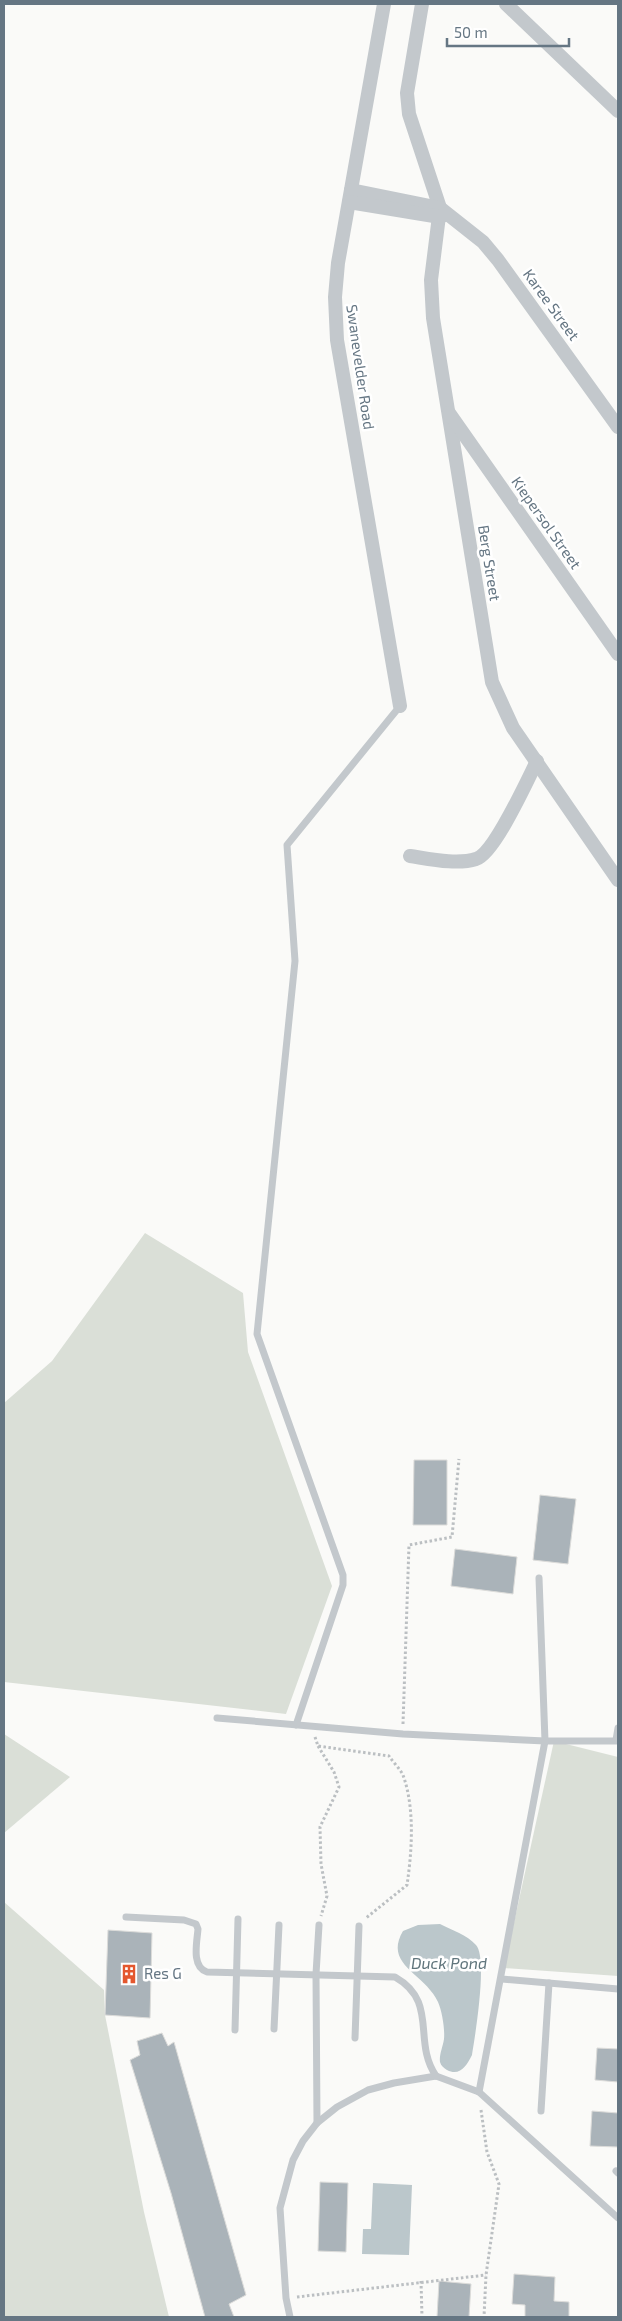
<svg xmlns="http://www.w3.org/2000/svg" width="622" height="2321" font-family="'Exo 2',sans-serif">
<rect width="100%" height="100%" fill="#fafaf8"/>
<g fill="#dadfd7">
<polygon points="145,1233 243,1293 248,1352 332,1586 286,1714 4,1682 4,1403 52,1361"/>
<polygon points="4,1734 70,1777 4,1833"/>
<polygon points="554,1741 618,1757 618,1976 504,1968"/>
<polygon points="4,1902 104,1990 105,2015 144,2212 169,2317 4,2317"/>
</g>
<g fill="#bbc7cb">
<path d="M440,1924C452,1930 467,1935 476,1945C488,1958 475,2036 472,2055C467,2065 460,2077 447,2070C444,2068 441,2066 440,2062C439,2055 443,2046 444,2039C445,2029 442,2011 438,2002C425,1973 383,1965 403,1931L418,1925Z"/>
<polygon points="373,2183 412,2185 409,2255 362,2254 363,2229 371,2229"/>
</g>
<g fill="#aab3b9" stroke="#dcdcda">
<polygon points="414,1460 447,1460 447,1525 413,1525"/>
<polygon points="540,1495 576,1499 568,1564 533,1560"/>
<polygon points="455,1549 517,1557 513,1594 451,1586"/>
<polygon points="108,1930 152,1933 150,2018 105,2015"/>
<polygon points="162,2033 168,2046 174,2042 246,2295 229,2304 234,2317 205,2317 171,2193 130,2060 140,2055 137,2041"/>
<polygon points="597,2048 618,2049 618,2082 595,2080"/>
<polygon points="592,2111 618,2113 618,2147 590,2146"/>
<polygon points="320,2182 348,2183 346,2252 318,2251"/>
<polygon points="514,2274 555,2277 554,2301 569,2302 569,2317 525,2317 525,2305 512,2304"/>
<polygon points="439,2281 471,2284 469,2317 437,2317"/>
</g>
<g fill="none" stroke-linecap="round" stroke-linejoin="round">
<g stroke="#bbbfc2" stroke-width="3" stroke-dasharray="2.5 2.5" stroke-linecap="butt">
<polyline points="403,1724 409,1545 452,1537 459,1459"/>
<path d="M315,1737L318,1746L389,1756C393,1762 400,1769 403,1775C415,1808 412,1851 407,1885L366,1918"/>
<polyline points="318,1746 334,1772 339,1787 320,1827 321,1864 327,1896 321,1916"/>
<polyline points="481,2110 487,2152 499,2184 486,2275 484,2317"/>
<polyline points="421,2281 422,2317"/>
<polyline points="297,2297 486,2275"/>
</g>
<g stroke="#c3c8cc" stroke-width="7">
<polyline points="217,1718 403,1734 545,1741 618,1741"/>
<polyline points="296,1725 343,1585 343,1575 257,1334 295,961 287,845 400,706"/>
<polyline points="616,1740 618,1728"/>
<path d="M126,1917L184,1920L196,1924L198,1929C197,1942 191,1967 207,1972L395,1977C439,2002 412,2041 436,2076"/>
<polyline points="502,1979 618,1989"/>
<polyline points="274,2029 279,1925"/>
<polyline points="235,2030 238,1919"/>
<polyline points="355,2038 359,1926"/>
<polyline points="479,2092 545,1741 539,1578"/>
<polyline points="541,2111 549,1983"/>
<polyline points="317,2123 316,1974 319,1925"/>
<polyline points="616,2171 618,2173"/>
<polyline points="290,2317 286,2298 280,2208 293,2160 303,2141 317,2123 337,2107 368,2090 394,2083 436,2076 479,2092 618,2218"/>
</g>
<g stroke="#c3c8cc" stroke-width="14">
<polyline points="384,4 338,263 335,297 337,340 400,706"/>
<polyline points="422,4 407,93 409,114 440,208 431,280 433,318 492,682 513,728 618,880"/>
<polyline points="506,4 618,111"/>
<polyline points="351,190 440,208 483,242 498,260 618,427"/>
<polyline points="349,202 440,217 446,214"/>
<polyline points="449,413 618,654"/>
<path d="M410,856C430,859 457,865 476,859C494,854 527,781 537,761"/>
</g>
</g>
<defs>
<symbol id="building-bare" viewBox="-9 -9 18 18"><path d="M-4-6H4V6H1V3H-1V6H-4ZM-2.5-4.3h1.7v1.8h-1.7ZM.8-4.3h1.7v1.8H.8ZM-2.5-1h1.7V.8h-1.7ZM.8-1h1.7V.8H.8Z" fill="#e4572e" stroke="#fff" stroke-width="2.5" paint-order="stroke"/></symbol>
</defs>
<g fill-rule="evenodd">
<use href="#building-bare" x="115" y="1960" width="28" height="28"/>
</g>
<g text-anchor="middle" stroke-width="5" stroke-linejoin="round" paint-order="stroke">
<g font-size="15" fill="#657683" stroke="#fff">
<text transform="translate(551 305) rotate(54)" y="5">Karee Street</text>
<text transform="translate(360 367) rotate(82)" y="5">Swanevelder Road</text>
<text transform="translate(546 523) rotate(55)" y="5">Kiepersol Street</text>
<text transform="translate(489 563) rotate(81)" y="5">Berg Street</text>
</g>
<g font-size="15" fill="#657683" stroke="#fff" text-anchor="start">
<text x="144" y="1979">Res G</text>
</g>
<g font-size="16" font-style="italic" fill="#60757c" stroke="#fff">
<text x="449" y="1969">Duck Pond</text>
</g>
</g>
<rect width="622" height="2321" fill="none" stroke="#657683" stroke-width="10"/>
<path d="M447 38v8h122v-8" fill="none" stroke="#657683" stroke-width="2.5"/>
<text x="454" y="38" font-size="15" fill="#657683" stroke="#ffffff" stroke-width="4" paint-order="stroke">50 m</text>
</svg>
